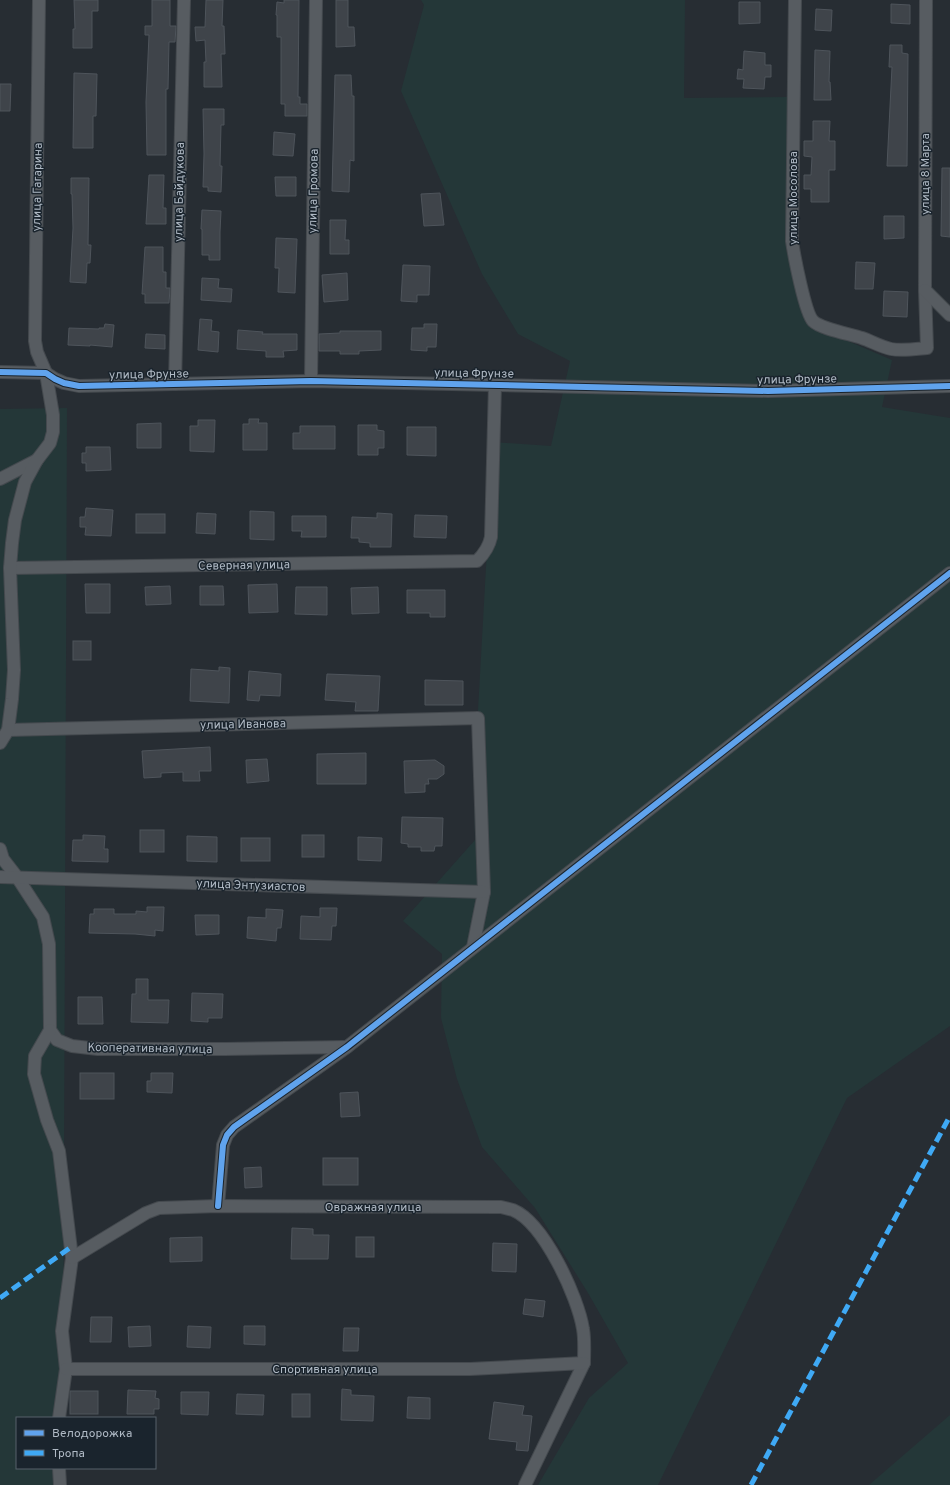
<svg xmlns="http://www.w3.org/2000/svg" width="950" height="1485" font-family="Overpass,sans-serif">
<rect width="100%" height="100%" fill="#272d33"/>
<g fill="#243738">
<polygon points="421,0 685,0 684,98 788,97 788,205 786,249 806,323 892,360 882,407 950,418 950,1026 847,1098 658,1485 538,1485 589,1398 628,1363 588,1293 535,1208 482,1147 457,1079 441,1018 442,954 403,921 475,840 474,782 493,442 551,446 570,361 518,334 482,274 401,91 424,5"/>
<polygon points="67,408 63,1418 17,1418 17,1468 63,1468 63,1485 0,1485 0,409"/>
<polygon points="950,1415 950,1485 869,1485"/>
</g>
<g fill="#3f444a" stroke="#4e545b">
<polygon points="74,0 98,0 98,11 92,11 92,48 73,48 73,29 75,29"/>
<polygon points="152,0 170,0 170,26 176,26 175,42 169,42 168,89 166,89 166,155 147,155 146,102 149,35 145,35 145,26 152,26"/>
<polygon points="206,0 223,0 222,26 224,26 225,54 221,54 222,87 204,87 204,62 206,62 205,40 196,41 195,27 205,27"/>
<polygon points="284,0 299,0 298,97 300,97 300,104 307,104 307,116 285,116 285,104 281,104 281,37 277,37 277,15 276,15 277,2 284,3"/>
<polygon points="336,0 348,0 348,27 354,27 355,46 336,47"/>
<polygon points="739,2 760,2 760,23 739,24"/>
<polygon points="891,4 910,5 910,24 891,23"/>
<polygon points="816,9 832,10 831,31 815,30"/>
<polygon points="890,45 902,45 902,53 908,54 907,166 887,166 892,67 889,67"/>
<polygon points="815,50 830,51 829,82 830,82 831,100 814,100"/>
<polygon points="744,51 765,53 765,65 771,65 771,77 765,77 764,89 743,88 744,79 737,79 738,69 743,70"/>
<polygon points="74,73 97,74 96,116 93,116 93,148 73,148"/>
<polygon points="335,75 351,75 352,96 354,96 354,161 350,160 349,192 332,191"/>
<polygon points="0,84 11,84 10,111 0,111"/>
<polygon points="203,109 224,109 224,125 221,125 220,166 222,166 221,192 208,191 208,187 203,187 204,154"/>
<polygon points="813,121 830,121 829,141 835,141 835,170 829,170 829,202 811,202 811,189 804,189 804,175 811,175 812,157 804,156 804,141 813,141"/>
<polygon points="274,132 295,134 293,156 273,155"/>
<polygon points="942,168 950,168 950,237 941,236"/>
<polygon points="149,175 164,175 163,208 166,208 166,224 146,224"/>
<polygon points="275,177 296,177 296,196 276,196"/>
<polygon points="71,178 89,178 88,245 91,245 90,263 87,263 86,283 70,282 73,228 72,194 71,194"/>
<polygon points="440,193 444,225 424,226 421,194"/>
<polygon points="202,210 221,211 220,232 220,260 209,260 209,255 202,255 202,229 201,229"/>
<polygon points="884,216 904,216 904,238 884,239"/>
<polygon points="330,220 346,220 345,240 349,240 349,254 330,254"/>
<polygon points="276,238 297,239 295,293 278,292 279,268 275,268"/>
<polygon points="145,247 163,247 163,272 166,272 166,288 170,288 169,303 145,303 145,294 142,294"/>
<polygon points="856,262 875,263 873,289 855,289"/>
<polygon points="403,265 430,266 429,295 417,295 417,302 401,301"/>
<polygon points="347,273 348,300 324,302 322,275"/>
<polygon points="202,278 219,279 218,288 232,289 231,302 201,300"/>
<polygon points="884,291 908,292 907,317 883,316"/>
<polygon points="200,319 212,320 211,331 219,332 218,352 198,350"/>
<polygon points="105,324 114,325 112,347 90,345 90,346 68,345 69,328 99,329 99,328 104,328"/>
<polygon points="424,324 437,324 436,347 427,347 427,351 411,350 412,328 424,328"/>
<polygon points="238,330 263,332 262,334 297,334 297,350 283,351 284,357 266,357 266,351 237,349"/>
<polygon points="340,331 381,331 381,350 359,351 359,354 340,354 340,351 319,351 319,334 340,333"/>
<polygon points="146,334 165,335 165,349 145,348"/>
<polygon points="249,419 259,419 258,423 267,423 267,450 243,450 243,424 249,424"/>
<polygon points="198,420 215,420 214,452 190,451 190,426 198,426"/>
<polygon points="161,423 161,448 137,448 137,424"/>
<polygon points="358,425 377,425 377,430 384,431 384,448 378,448 378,455 358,455"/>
<polygon points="300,426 335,426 335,449 293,449 293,433 300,433"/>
<polygon points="407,427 436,427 436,456 407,455"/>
<polygon points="86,447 110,447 111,470 86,471 86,463 82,463 82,453 86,453"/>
<polygon points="86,508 113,510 111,536 85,535 86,527 80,527 80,517 85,517"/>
<polygon points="250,511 274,512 274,540 250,539"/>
<polygon points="197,513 216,514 215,534 196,533"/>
<polygon points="377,513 392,514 391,547 370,547 370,543 359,542 359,538 351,538 352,517 377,518"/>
<rect x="136" y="514" width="29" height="19"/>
<polygon points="415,515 447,516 446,538 414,537"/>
<polygon points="292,516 326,516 326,537 301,537 302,531 292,531"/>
<polygon points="85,584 110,584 110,613 86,613"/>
<polygon points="277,584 278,612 249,613 248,585"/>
<polygon points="170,586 171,604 146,605 145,587"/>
<polygon points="200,586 223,586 224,605 200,605"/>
<polygon points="296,587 327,587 327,615 295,614"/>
<polygon points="378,587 379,613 352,614 351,588"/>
<polygon points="407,590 445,590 445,617 430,617 430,613 407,613"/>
<rect x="73" y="641" width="18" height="19"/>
<polygon points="219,667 230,668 229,703 190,701 191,669 219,671"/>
<polygon points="249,671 281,674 280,696 260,695 259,701 247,700"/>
<polygon points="327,674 380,676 378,711 355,711 356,702 325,700"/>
<polygon points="425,680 463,681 463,705 425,705"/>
<polygon points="210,747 211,771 199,771 200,781 183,781 183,772 161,773 161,777 144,778 142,751"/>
<polygon points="366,753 366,784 317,784 317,754"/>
<polygon points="267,759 269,781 247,783 246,760"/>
<polygon points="435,760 444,766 444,774 437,779 428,779 429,784 425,784 425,792 405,793 404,761"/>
<polygon points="402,817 443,818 442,846 435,846 434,851 421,851 421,847 408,847 408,844 401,843"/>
<rect x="140" y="830" width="24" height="22"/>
<polygon points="83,835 105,836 104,849 108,849 108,862 72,861 73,840 83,840"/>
<rect x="302" y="835" width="22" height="22"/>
<polygon points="187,836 217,837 217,862 187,861"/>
<polygon points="358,837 382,838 381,861 358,860"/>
<rect x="241" y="838" width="29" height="23"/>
<polygon points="147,907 164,907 163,931 155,930 155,936 135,934 89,933 90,914 94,914 94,909 114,909 114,914 136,914 136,911 147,912"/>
<polygon points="320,908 337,908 336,926 332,926 331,940 300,939 301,916 320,917"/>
<polygon points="266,909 283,910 281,928 277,928 276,941 247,938 248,917 266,918"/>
<polygon points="195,915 219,915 219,934 196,935"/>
<polygon points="136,979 148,979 148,1000 169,1000 168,1023 131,1022 132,994 136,994"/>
<polygon points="192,993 223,994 222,1018 208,1018 208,1022 191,1021"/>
<polygon points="78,997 102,997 103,1024 78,1024"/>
<rect x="80" y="1073" width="34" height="26"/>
<polygon points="151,1073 173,1073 172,1093 147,1092 147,1081 151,1081"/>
<polygon points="358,1092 360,1116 341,1117 340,1093"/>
<rect x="323" y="1158" width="35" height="27"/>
<polygon points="261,1167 262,1187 245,1188 244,1168"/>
<polygon points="292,1228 313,1229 313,1235 329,1235 328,1259 291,1259"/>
<polygon points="202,1237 202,1261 170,1262 170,1238"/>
<rect x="356" y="1237" width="18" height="20"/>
<polygon points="493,1243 517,1244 516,1272 492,1271"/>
<polygon points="525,1299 545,1301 543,1317 523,1314"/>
<polygon points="91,1317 112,1317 111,1342 90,1342"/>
<polygon points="150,1326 151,1346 129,1347 128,1327"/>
<polygon points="188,1326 211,1327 210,1348 187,1347"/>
<polygon points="244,1326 265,1326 265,1345 244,1344"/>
<polygon points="344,1328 359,1328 358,1351 343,1351"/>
<polygon points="342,1389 351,1390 351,1395 374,1396 373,1421 341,1420"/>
<polygon points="128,1390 156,1391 155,1398 159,1399 159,1409 154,1409 154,1414 127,1414"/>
<rect x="70" y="1391" width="28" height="23"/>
<polygon points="181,1392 209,1392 208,1415 181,1414"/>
<polygon points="237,1394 264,1395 263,1415 236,1414"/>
<rect x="292" y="1394" width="18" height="23"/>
<polygon points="408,1397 430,1398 430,1419 407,1418"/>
<polygon points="494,1402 524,1406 522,1415 532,1416 528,1451 516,1450 517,1442 489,1439"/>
</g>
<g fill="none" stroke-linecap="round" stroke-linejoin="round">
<defs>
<g id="minor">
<path d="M795,0L792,241C794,255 805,313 813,321C821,329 850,334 862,338C871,341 881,347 891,349C902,351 916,349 927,348L925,290L926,0"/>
<polyline points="925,290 950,315"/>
<polyline points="0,372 46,373 55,379 64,383 79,386 311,381 768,391 950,386"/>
<polyline points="311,381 316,0"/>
<polyline points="175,384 184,0"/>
<polyline points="0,479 37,460"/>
<path d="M10,568L477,561C484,554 489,547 491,537L495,385"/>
<polyline points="8,730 478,718 484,892 473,947"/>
<polyline points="0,743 8,730 12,699 14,670 10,568 12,543 15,520 25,482 37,460 50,443 53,432 53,415 46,373 37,352 35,341 39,0"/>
<polyline points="0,849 3,859 17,877 43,917 49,944 50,1030 57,1040 72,1046 98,1049 225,1049 347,1047"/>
<polyline points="0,877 484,892"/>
<polyline points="50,1030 35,1056 34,1074 47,1120 59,1151 72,1258 62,1331 66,1369 59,1418"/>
<polyline points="218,1206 223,1145 227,1135 234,1127 347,1047 950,573"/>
<path d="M72,1258L146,1213L159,1208L218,1206L501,1207C505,1208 509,1209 513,1210C544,1223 578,1297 583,1329C585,1340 584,1351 584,1363L525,1485"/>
<polyline points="66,1369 470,1369 584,1363"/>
<polyline points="59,1468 60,1485"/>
</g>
</defs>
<use href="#minor" stroke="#44494e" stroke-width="14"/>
<use href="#minor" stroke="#575c61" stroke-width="12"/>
<g stroke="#3fa9f5" stroke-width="5" stroke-dasharray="10 5" stroke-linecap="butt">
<polyline points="0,1298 71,1247"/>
<polyline points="751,1485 950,1116"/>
</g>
<defs>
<g id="cycleway">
<polyline points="0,372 46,373 55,379 64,383 79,386 311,381 768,391 950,386"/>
<polyline points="218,1206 223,1145 227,1135 234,1127 347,1047 950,573"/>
</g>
</defs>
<use href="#cycleway" stroke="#1a242d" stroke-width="8"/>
<use href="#cycleway" stroke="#60a3ed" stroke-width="6"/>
</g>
<g text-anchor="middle" stroke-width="3" stroke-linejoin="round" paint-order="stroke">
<g font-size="12" fill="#b0bac5" stroke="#1a242d">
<text transform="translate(925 174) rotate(-90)" y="4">улица 8 Марта</text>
<text transform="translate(37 187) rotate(-89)" y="4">улица Гагарина</text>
<text transform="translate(313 191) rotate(-89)" y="4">улица Громова</text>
<text transform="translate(179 192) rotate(-89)" y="4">улица Байдукова</text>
<text transform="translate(793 198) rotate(-90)" y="4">улица Мосолова</text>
<text transform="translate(474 373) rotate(1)" y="4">улица Фрунзе</text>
<text transform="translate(149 374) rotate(-1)" y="4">улица Фрунзе</text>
<text transform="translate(797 379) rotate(-1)" y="4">улица Фрунзе</text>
<text transform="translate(244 565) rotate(-1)" y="4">Северная улица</text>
<text transform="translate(243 724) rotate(-1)" y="4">улица Иванова</text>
<text transform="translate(251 885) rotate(2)" y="4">улица Энтузиастов</text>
<text transform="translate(150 1048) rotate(1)" y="4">Кооперативная улица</text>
<text x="373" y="1211">Овражная улица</text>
<text x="325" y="1373">Спортивная улица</text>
</g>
</g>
<rect x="16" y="1417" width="140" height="52" fill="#1a242d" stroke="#56606a"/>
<rect x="24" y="1430" width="20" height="6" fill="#60a3ed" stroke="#56606a"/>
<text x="52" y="1437" font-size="12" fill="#b0bac5">Велодорожка</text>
<rect x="24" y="1450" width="20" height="6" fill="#3fa9f5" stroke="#56606a"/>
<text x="52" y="1457" font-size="12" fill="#b0bac5">Тропа</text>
</svg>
